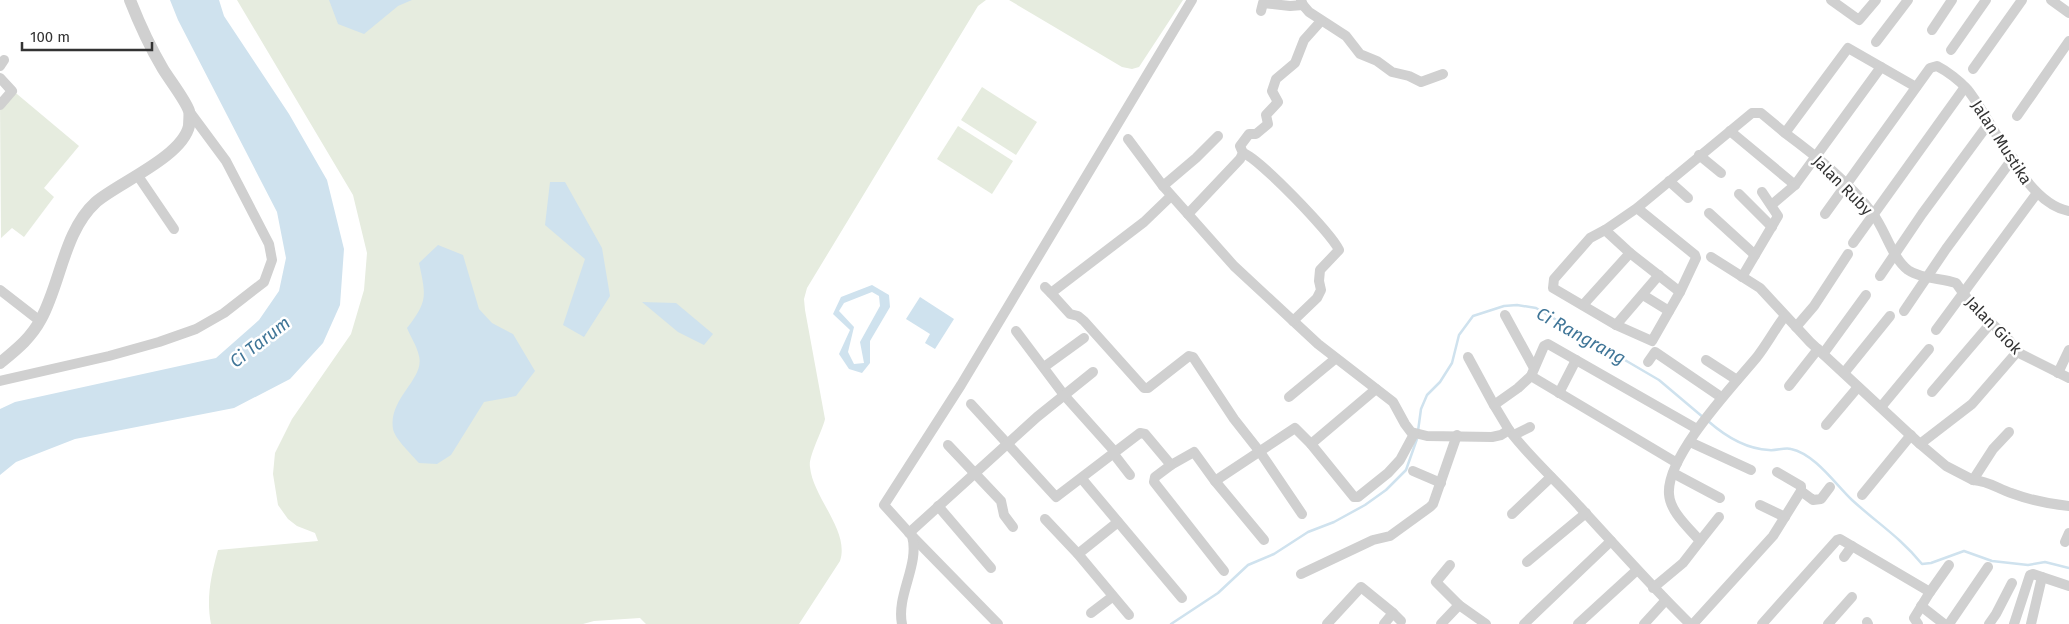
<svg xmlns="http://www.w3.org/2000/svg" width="2069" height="624" font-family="'Fira Sans',sans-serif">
<rect width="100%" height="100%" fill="#fff"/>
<g fill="#e6ecdf">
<path d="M237,0H986L978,6L807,288L804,299L805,310L825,419C822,432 808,457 810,467C813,498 850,531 840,561L799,624H646L640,618L594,621L583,624H211C206,599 211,575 218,550L318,541L315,533L297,526L288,519L278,505L273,474L275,453L292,419L351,334L364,290L367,253L353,195Z"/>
<polygon points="1009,0 1183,0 1139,67 1132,69 1122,67"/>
<polygon points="982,87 1037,122 1016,155 961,120"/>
<polygon points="11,89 79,146 44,188 54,197 24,237 12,228 1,238 0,101"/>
<polygon points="958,126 1013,161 992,194 937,159"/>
</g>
<g fill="#cfe2ee" fill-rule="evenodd">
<polygon points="170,0 219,0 224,16 289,114 327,180 344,249 340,305 323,343 290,379 234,408 75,439 16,462 0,475 0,409 15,402 216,358 259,320 279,291 286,258 277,212 178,20"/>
<polygon points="329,0 412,0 398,6 364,34 338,24"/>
<polygon points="550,182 565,182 602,248 610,296 584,337 563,325 585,259 545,225"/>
<path d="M438,245L463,255L479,309L492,323L513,334L535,371L516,396L484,402L451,455L437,464L419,463C412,455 395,439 393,429C388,398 425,379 419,356C417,346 410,336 407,328C428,301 426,296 419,263Z"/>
<path d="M872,285L889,295L890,307L870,341V363L862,373L849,369L839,354L850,330L833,314L841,297ZM872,292L879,296L880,306L860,342L864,363L854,364L848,352L854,327L839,311L844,303Z"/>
<polygon points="920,297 954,319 935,349 925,343 930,334 906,319"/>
<polygon points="642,302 676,303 713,334 704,345 678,332"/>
</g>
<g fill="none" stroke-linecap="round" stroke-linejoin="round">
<g stroke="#cfe2ee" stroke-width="2.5">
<path d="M1708,421C1725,436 1747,449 1769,450C1776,451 1785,447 1791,449C1815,454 1836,485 1852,500C1877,523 1900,537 1922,564L1931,563L1964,551L1992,561L2028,565L2045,562L2069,568"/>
<polyline points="1418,431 1421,409 1427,395 1440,382 1452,363 1459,335 1473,316 1504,306 1517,305 1536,308 1659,380 1704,418"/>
<polyline points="1171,624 1218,593 1248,565 1274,554 1308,532 1334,522 1365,505 1386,490 1406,470 1418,436"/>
</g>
<g stroke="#d0d0d0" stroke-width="10">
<polyline points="1301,0 1303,5 1309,12 1346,36 1360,54 1377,61 1392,72 1409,76 1421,82 1443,74"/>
<polyline points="1831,0 1859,20 1876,0"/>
<polyline points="2051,0 2069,13"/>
<polyline points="1261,11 1263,3 1290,6 1303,5"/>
<polyline points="1932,30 1952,0"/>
<polyline points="1876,42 1908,0"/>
<polyline points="1951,50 1986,0"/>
<polyline points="0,66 4,60"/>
<polyline points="1973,69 2022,0"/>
<polyline points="0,78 12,91 0,105"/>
<polyline points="2017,116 2069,41"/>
<polyline points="1730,131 1795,185 1881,67"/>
<path d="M1785,133C1816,156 1850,183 1873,214C1885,229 1892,258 1908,270C1921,279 1941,278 1956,283L1969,301L2009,340L2017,352L2069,378"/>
<path d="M1128,139L1163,186L1234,266L1318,344L1393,402L1405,424L1411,432L1427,436L1492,437L1501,435L1509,430C1530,458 1556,480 1579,506C1616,546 1651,586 1690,624"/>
<path d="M1243,153C1259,158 1331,233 1339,250L1320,270L1319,281L1321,290L1317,298L1293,321"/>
<polyline points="1699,155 1721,173"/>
<polyline points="138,176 174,229"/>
<polyline points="1669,181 1688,198"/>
<polyline points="1163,186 1196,158 1218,136"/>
<polyline points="1739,194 1772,227"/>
<polyline points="1775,202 1795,185"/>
<polyline points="1637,208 1695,255 1696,258 1680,292 1652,341 1616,325 1553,288 1554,279 1590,238 1605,230 1637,208 1752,113 1761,113 1785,133 1848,48 1916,87"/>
<polyline points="1709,213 1755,255"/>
<polyline points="1188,214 1240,159 1243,153 1240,146 1249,134 1256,134 1268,124 1266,115 1278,102 1272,91 1276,79 1295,63 1304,40 1321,21"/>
<path d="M1825,214L1930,68L1937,66C1947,71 1960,81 1967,89C1995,123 2024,203 2069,211"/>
<polyline points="1605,230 1630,253 1680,292"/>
<polyline points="1853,243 1965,87"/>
<polyline points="1711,257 1760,288 1810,342 1920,444 1946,466 1973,480 1993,449 2009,432"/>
<polyline points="1880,276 1922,214 1989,123"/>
<polyline points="1742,277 1778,216 1762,192"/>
<polyline points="1045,287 1051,293 1144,222 1171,196"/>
<polyline points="0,290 40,321"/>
<polyline points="1051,293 1070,314 1078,316 1084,321 1144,388 1148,388 1189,356 1193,357 1234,419 1260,452 1302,514"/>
<polyline points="1643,295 1669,311"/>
<polyline points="1583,305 1630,253"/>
<polyline points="1904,311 1946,249 2013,158"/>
<polyline points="1505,315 1534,368"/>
<polyline points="1616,325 1659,275"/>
<polyline points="1796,327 1814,306 1848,254"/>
<polyline points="1936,330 2037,193"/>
<polyline points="1016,331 1064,395 1115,452"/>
<polyline points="1823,354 1866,295"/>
<polyline points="1468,357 1494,405 1509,430"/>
<polyline points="1706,360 1737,380"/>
<polyline points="1648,362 1655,352 1721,397"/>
<polyline points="1044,367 1084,338"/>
<polyline points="1844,373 1890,316"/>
<polyline points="2058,373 2069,350"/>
<polyline points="1531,376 1677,463"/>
<polyline points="0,381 109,356 159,342 196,329 224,313 264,282 272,260 269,244 226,161 189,111"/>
<polyline points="1789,386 1818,349"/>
<polyline points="1932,392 1991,323"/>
<polyline points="1559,393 1576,360"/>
<polyline points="1289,397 1335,359"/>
<polyline points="971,404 1056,497 1140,433 1145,434 1171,465 1194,452 1215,481 1264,540"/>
<polyline points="1494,405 1518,388 1531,376 1544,346 1548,344 1697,429"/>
<polyline points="1881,407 1929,349"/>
<polyline points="1826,425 1858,387"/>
<polyline points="1514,435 1530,427"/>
<polyline points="1690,442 1751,470"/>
<polyline points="1311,444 1376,389"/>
<polyline points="1920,444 1972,404 2017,352"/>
<polyline points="948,445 1001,501 1004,515 1013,527"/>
<polyline points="1113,453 1130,475"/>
<polyline points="1171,465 1155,477 1154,482 1224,571"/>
<polyline points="1413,471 1441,483"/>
<polyline points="1777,472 1801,486 1801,491 1813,500 1821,499 1830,487"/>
<polyline points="1673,473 1720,498"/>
<polyline points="1082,479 1182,598"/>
<path d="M1973,480C1988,481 1997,488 2011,493C2030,500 2049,504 2069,506"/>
<polyline points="1215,481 1295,428 1311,444 1354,497 1358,497 1388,473 1400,460 1414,434"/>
<polyline points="1862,495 1911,435"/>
<polyline points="1760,505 1785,517"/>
<polyline points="938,506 991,568"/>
<polyline points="1512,514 1551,477"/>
<polyline points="1045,519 1078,554 1129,615"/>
<polyline points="909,533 1037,417 1093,372"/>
<polyline points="912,536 998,624"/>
<polyline points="1700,541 1719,517"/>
<polyline points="2065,542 2069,533"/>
<polyline points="1078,554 1118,522"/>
<polyline points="1844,557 1852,546"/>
<polyline points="1527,562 1586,513"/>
<polyline points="1450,565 1436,582 1459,605"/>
<polyline points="1301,574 1373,540 1390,536 1430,507 1433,504 1457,435"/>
<path d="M1653,588L1683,563L1700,541C1689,528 1670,512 1669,494C1666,456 1733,386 1757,357C1767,344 1775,329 1785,316"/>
<polyline points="1930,592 1949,565"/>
<polyline points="1921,606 1944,624"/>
<polyline points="1091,613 1112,597"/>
<polyline points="1393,613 1401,621"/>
<polyline points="1867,622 1868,624"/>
<path d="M902,624C896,595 920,565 912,536L884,505L961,385L1192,0"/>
<polyline points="1327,624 1361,587 1393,613 1384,624"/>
<polyline points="1441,624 1459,605 1486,624"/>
<polyline points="1524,624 1611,541"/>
<polyline points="1578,624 1637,570"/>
<polyline points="1644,624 1665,601"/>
<polyline points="1693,624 1773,536 1801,491"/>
<polyline points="1762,624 1837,540 1840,539 1930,592 1914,618 1918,624"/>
<polyline points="1828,624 1852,597"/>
<polyline points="1949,624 1988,567"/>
<polyline points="1989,624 1996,614 2012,583"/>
<polyline points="2014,624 2030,575 2033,574 2069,586"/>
<polyline points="2031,624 2042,577"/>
</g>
<path stroke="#d0d0d0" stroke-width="12" d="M0,363C17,349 31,338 41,319C61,282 64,231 96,202C118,183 182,157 189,126C189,123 190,114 189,111C186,101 169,79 163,69C150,47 139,23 130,0"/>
</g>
<g text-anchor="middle" stroke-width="5" stroke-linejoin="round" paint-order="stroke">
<g font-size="16" fill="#333" stroke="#fff">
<text transform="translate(2002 142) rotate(57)" y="6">Jalan Mustika</text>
<text transform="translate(1843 185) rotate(45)" y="6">Jalan Ruby</text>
<text transform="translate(1994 325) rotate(46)" y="6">Jalan Giok</text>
</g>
<g font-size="18" font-style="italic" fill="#3f7597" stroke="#fff">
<text transform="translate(1581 336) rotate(29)" y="6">Ci Rangrang</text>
<text transform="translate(260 342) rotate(-38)" y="6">Ci Tarum</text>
</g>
</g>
<path d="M22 42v8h130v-8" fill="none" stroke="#333333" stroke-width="2.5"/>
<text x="30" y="42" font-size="15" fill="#333333" stroke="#ffffff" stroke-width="4" paint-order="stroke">100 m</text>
</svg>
